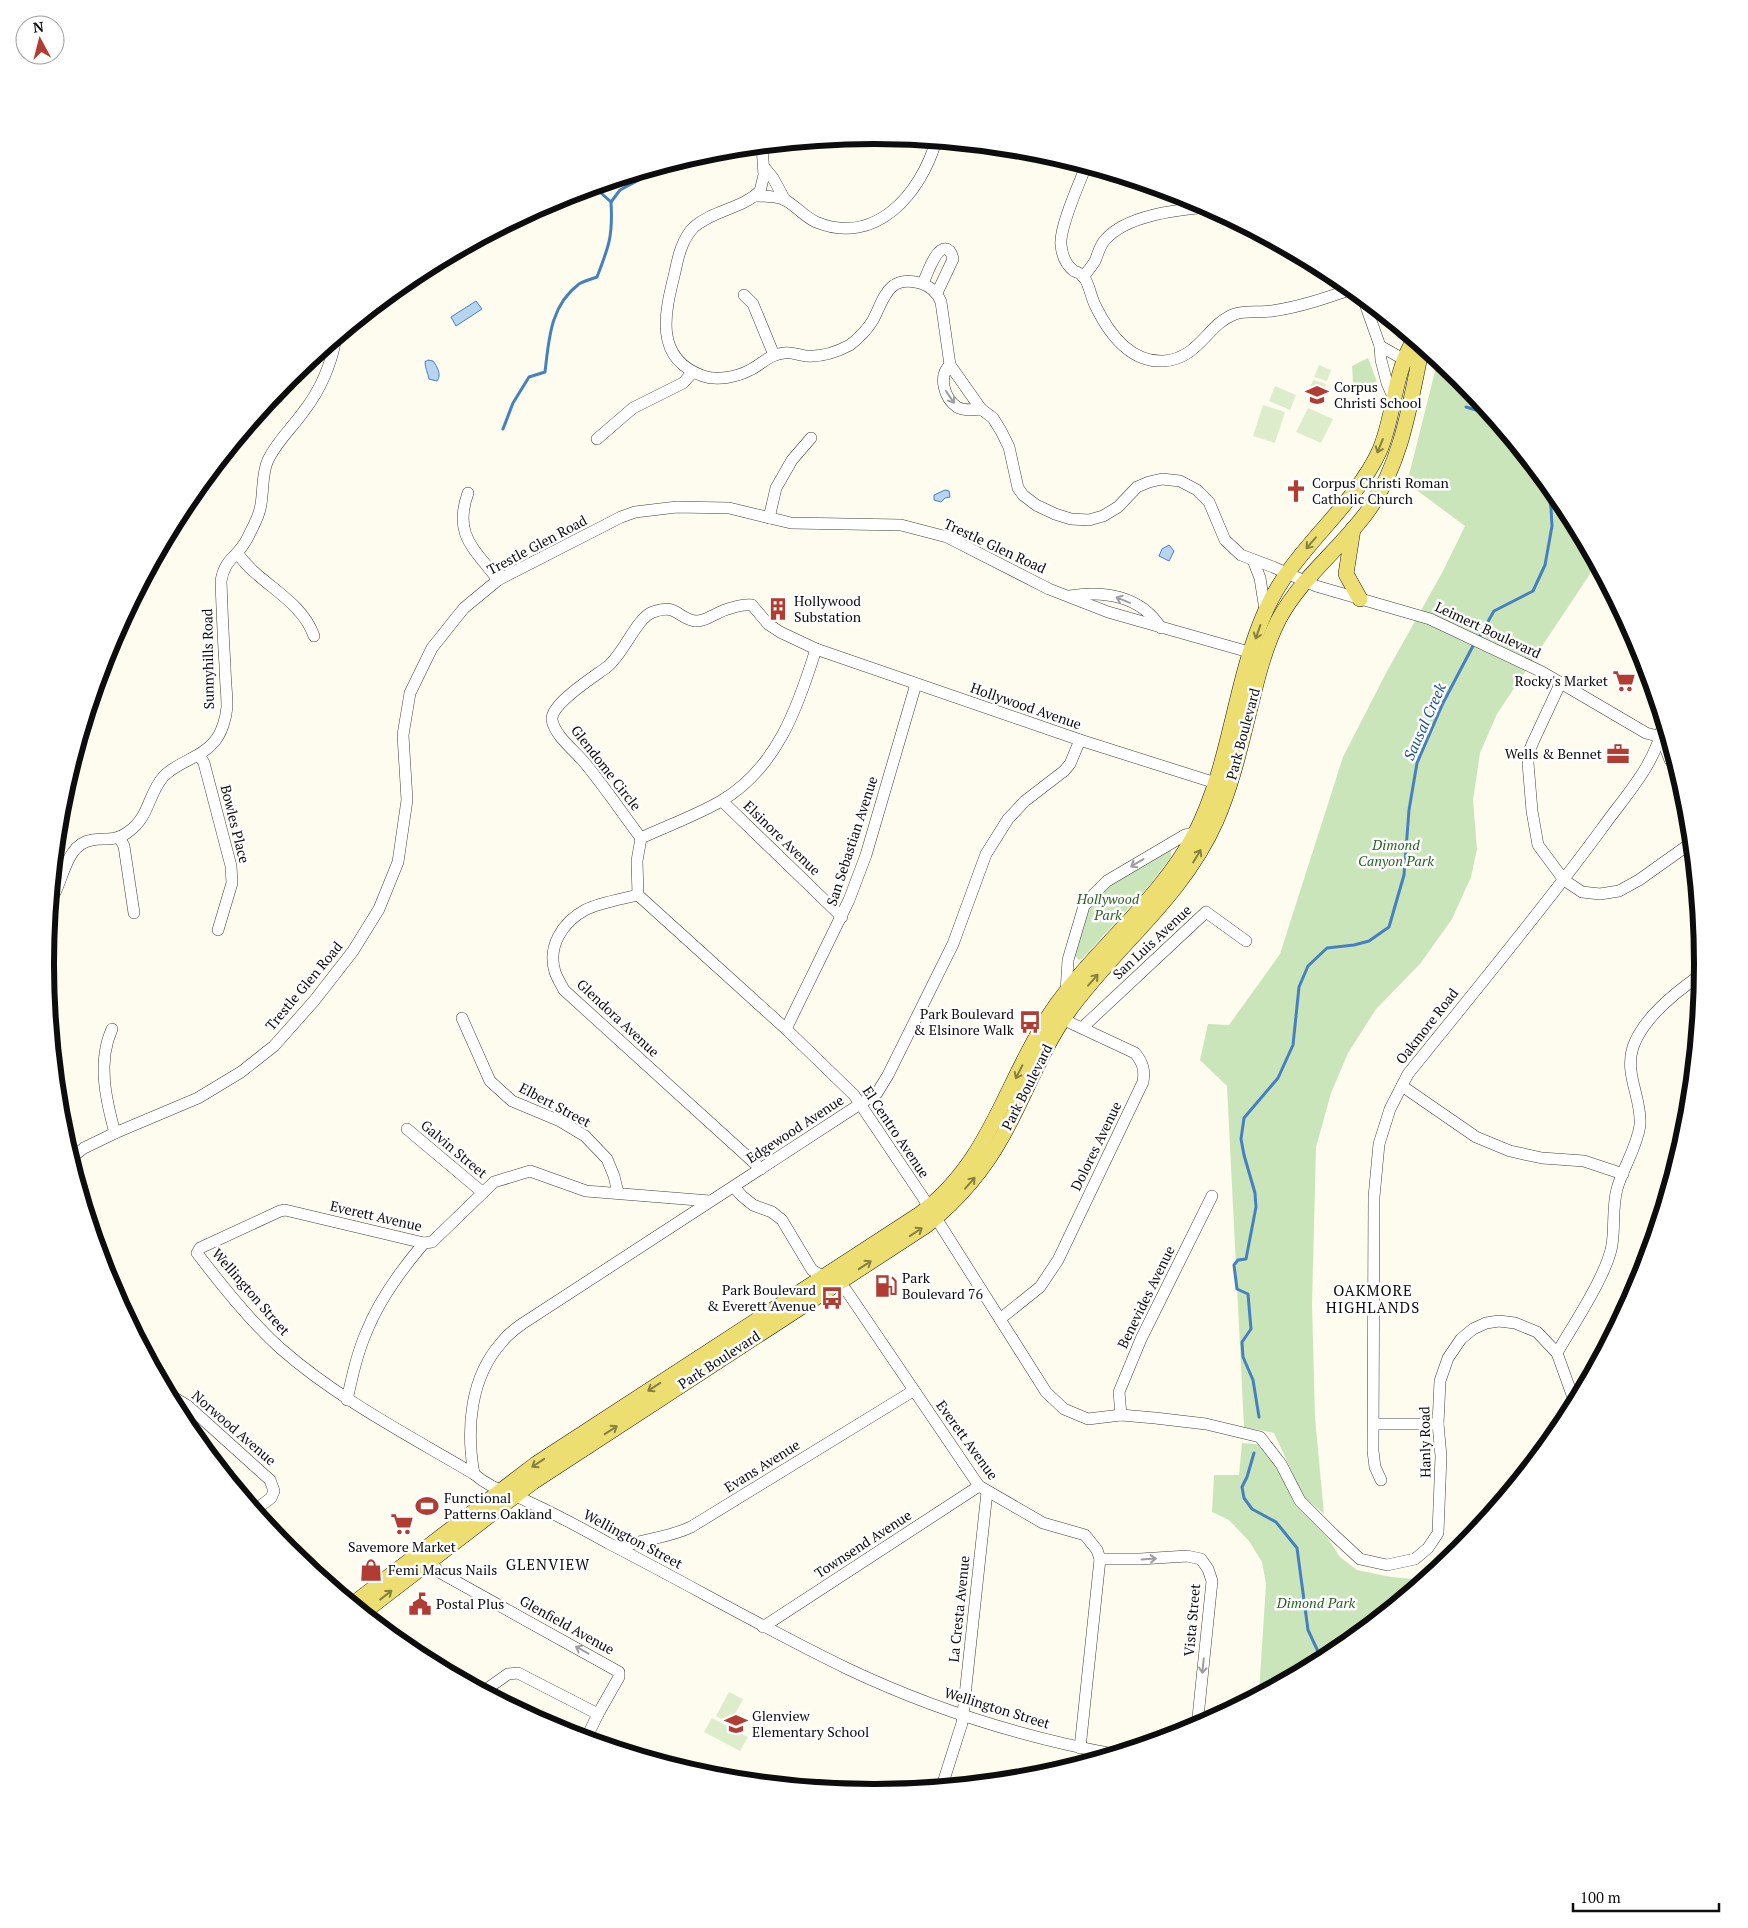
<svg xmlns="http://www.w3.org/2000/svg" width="1748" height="1928" font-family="'PT Serif',serif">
<rect width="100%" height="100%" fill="#fefcee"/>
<g fill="#cbe5bb">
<polygon points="1368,358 1377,382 1356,386 1353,383 1352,366"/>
<polygon points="1438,359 1460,378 1563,504 1595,563 1588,577 1497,714 1480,753 1473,800 1477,849 1471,877 1452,919 1420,964 1376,1009 1348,1053 1331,1093 1316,1147 1312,1304 1315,1418 1324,1514 1303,1496 1274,1433 1244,1427 1227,1086 1200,1060 1208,1024 1229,1025 1280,954 1343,757 1386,673 1443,571 1465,526 1407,483"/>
<path d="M1168,849L1171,850V857L1147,888L1082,959L1079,960L1074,955C1080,937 1084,916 1094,900C1106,882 1149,861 1168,849Z"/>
<polygon points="1242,1443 1266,1445 1295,1505 1327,1537 1340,1557 1357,1570 1391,1577 1424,1580 1334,1653 1259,1693 1266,1584 1262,1562 1249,1541 1229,1520 1212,1512 1214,1475 1239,1475"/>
</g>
<g fill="#ddedcc">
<polygon points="1319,365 1331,370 1327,381 1314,377"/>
<polygon points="1313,380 1326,384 1321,396 1309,391"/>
<polygon points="1275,386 1296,395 1290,410 1269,401"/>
<polygon points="1263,405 1285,412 1275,443 1253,436"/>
<polygon points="1308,408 1333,419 1321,443 1296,432"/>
<polygon points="729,1692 743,1699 730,1724 716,1716"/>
<polygon points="712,1718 748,1737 740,1751 704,1732"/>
</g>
<g fill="#b7d4f1" stroke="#4580c1">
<polygon points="476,301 482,309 456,326 451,317"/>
<path d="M428,360L433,361C437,366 442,375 437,381L429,379C428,373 425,368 425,362Z"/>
<polygon points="945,490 949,491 950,497 945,498 941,502 934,500 934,495"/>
<polygon points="1169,545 1174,551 1169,561 1159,556 1162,549"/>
</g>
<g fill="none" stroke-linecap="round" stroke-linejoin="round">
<g stroke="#4580c1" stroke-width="3">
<polyline points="611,202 620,190 639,180 648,171"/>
<polyline points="1466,407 1490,414"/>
<path d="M503,429L513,403L529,377L545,372C549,339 550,306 579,284C584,281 591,279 597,277C609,246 613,236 611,202L601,193L604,184"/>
<polyline points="1478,639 1494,611 1533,591 1545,565 1552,526 1551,508 1548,490 1528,460"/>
<polyline points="1259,1417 1253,1380 1243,1357 1242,1342 1251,1329 1248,1294 1237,1289 1234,1265 1238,1260 1246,1259 1256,1207 1255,1193 1244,1155 1241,1139 1244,1118 1278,1078 1293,1045 1299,987 1308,966 1327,948 1354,945 1369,941 1389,927 1404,875 1409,810 1417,763 1443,703 1474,644"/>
<polyline points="1254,1453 1247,1477 1242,1487 1244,1498 1252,1509 1276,1522 1297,1548 1308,1630 1322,1660"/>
</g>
<defs>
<g id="minor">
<path d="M762,146L764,175L760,191C742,209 713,210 694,227C682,239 678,257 675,272C665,312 653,358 703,376C717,381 737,377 750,370C762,364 770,354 784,353C792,352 798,355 806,356C821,357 837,352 850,345C859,338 867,330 873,320C884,299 888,274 920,283C930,286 937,292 941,302L950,365L981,409L993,418L1001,431L1009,447L1018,488L1023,495L1036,505L1055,514L1071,519L1089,520L1103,516L1118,507L1137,487L1149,482L1162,479L1180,481L1197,490L1209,502L1225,540L1241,555L1273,567L1316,586L1430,619L1542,672L1646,733L1661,737L1667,736"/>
<path d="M1086,166C1079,184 1059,228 1061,245C1062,255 1066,265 1074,271C1077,272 1082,274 1084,277C1089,284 1091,297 1095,305C1108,332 1130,363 1164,361C1200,358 1207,324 1235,314C1246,310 1260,313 1272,311C1300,307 1326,298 1352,289"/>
<polyline points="764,167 773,178 785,200"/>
<path d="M755,196C764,196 776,196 785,200C796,206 805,217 816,222C876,247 921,193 936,141"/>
<path d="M1083,277C1087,272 1092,266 1095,261C1098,254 1100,245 1105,240C1126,215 1177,210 1207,207"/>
<path d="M923,283C927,275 936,246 947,249C951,251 952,255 953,259L937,293"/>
<polyline points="744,295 753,304 774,355"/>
<polyline points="1363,298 1380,346 1381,360 1387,383 1394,399"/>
<polyline points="1380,346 1403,359 1413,361"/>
<path d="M950,365C938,376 944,398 957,407C964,411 973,410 981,409"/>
<polyline points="597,439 633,408 683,383 693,372"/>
<path d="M468,493C453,535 474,548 498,580"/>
<polyline points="769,518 776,488 792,460 811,438"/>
<path d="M238,554C260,585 301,599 314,636"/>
<polyline points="1253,560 1260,578 1265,610"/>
<path d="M1070,596C1104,590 1141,596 1161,628"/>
<polyline points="1561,682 1533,742 1529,752 1528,763 1532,811 1538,845 1564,880 1582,892 1600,894 1619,891 1639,880 1691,843"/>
<polyline points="1661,737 1670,760 1677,769"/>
<polyline points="199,755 204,763 231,866 232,883 218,930"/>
<polyline points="722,801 842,917"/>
<polyline points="119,837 124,846 134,913"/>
<polyline points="641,838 637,861 638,895 786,1029 854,1095 922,1196 1046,1392 1064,1409 1088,1419 1121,1415 1155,1418 1206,1424 1260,1437 1281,1464 1300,1501 1333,1534 1360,1559 1387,1565 1415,1559 1428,1548 1438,1533 1441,1456 1438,1424 1440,1381 1448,1358 1461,1339 1473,1329 1486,1323 1499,1321 1515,1323 1537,1332 1557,1353"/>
<path d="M641,838C622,813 604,786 584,762C574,750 555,736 552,720C550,704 595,676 607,667C624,654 636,618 653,612C677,603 677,618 695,621C703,622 709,617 716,614C725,609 742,604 752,605L768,624L780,632L816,649L1080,740L1222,785"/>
<path d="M641,838C667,826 697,815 721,801C777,768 798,707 816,649"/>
<path d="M638,895C622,899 598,903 585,910C563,922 547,946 555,972C557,978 561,984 564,990L761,1169"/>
<path d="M51,900C64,881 65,844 92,840C105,838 117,841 128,832C150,817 148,793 164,776C179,761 201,758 214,742C222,733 226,718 227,707C227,693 225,679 225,665C223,637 222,609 221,581C225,557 238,558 248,537C252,528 258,519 260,509C264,494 261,475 268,460C277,441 292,428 304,411C321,389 331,365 336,338"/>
<polyline points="1066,992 1068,960 1084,906 1094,894 1107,881 1185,835 1196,832"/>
<polyline points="462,1018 490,1081 512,1101 560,1121 585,1136 607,1159 614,1176 618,1193"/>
<polyline points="1083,1027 1206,912 1246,941"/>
<path d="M112,1029C97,1062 106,1100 115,1133"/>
<polyline points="786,1029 849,900 866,855 916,684"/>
<polyline points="1402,1086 1476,1137 1510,1151 1542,1158 1584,1161 1623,1174"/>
<polyline points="407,1129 482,1192"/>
<polyline points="71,1158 84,1148 115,1133 198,1098 241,1072 274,1046 314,1001 353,951 379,909 398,862 407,800 403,735 410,693 432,648 464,608 498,580 621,517 635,512 677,507 729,508 791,523 901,525 947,537 1049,589 1108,612 1256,654"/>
<polyline points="734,1187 742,1196 753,1205 772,1212 782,1220 812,1270 846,1290 979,1486 1043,1523 1085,1535 1097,1550 1100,1559 1080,1748"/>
<path d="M710,1201L586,1191L530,1171L494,1182L432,1242L424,1243L285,1210L280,1211L200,1248L197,1253C222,1286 249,1320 280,1348C338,1399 408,1435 474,1474C492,1490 510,1492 531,1503C557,1515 583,1529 608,1543C688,1584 765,1629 846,1668C930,1708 1022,1737 1113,1754"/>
<path d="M1000,1319L1040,1287L1058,1260L1143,1082C1145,1070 1143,1063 1135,1053L1058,1017"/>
<polyline points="168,1394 188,1406 270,1480 274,1491 271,1498 255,1510"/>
<path d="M347,1400C352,1377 357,1354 366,1333C379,1300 401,1270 424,1243"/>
<path d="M1575,1403L1557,1353C1573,1325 1607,1275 1612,1245C1615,1226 1612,1207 1617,1189C1623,1167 1637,1148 1640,1125C1642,1098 1624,1074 1633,1047C1643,1018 1677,991 1702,974"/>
<polyline points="1121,1415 1119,1392 1141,1339 1212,1196"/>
<polyline points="1374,1424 1438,1424"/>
<path d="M474,1474C466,1429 470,1377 502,1342C507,1335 515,1329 522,1324L877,1093L888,1075L953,944L986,854L1008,819L1025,801L1064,771L1070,764L1080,740"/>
<path d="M1381,1480L1375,1467L1373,1451L1374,1197L1379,1144L1390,1109L1408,1074C1473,993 1541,912 1603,827C1626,795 1656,764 1663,724"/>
<path d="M619,1548C643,1539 668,1538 691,1527L913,1391"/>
<polyline points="425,1555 439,1572 619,1672 619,1677 598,1714 586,1739"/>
<polyline points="1100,1559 1140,1559 1187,1556 1201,1559 1208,1569 1212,1581 1197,1727"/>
<polyline points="763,1627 979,1486"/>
<polyline points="484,1691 508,1674 518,1673 598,1714"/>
<polyline points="942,1786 962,1723 987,1492"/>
</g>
<g id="major">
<polyline points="1353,529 1346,574 1360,599"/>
<path d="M353,1604L536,1464L920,1214C990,1162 1005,1083 1050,1014C1093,950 1158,903 1195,834C1231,764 1234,681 1266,610C1293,549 1351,511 1379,452C1395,416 1393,374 1414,340"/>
<path d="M364,1612L533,1482L927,1225C958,1200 984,1170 1003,1135C1026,1094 1041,1050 1068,1012C1116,945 1182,898 1216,821C1234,780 1243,735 1254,692C1260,667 1267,642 1279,619C1302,576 1343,547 1370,508C1403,459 1410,402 1422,347"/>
</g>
</defs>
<use href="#minor" stroke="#404040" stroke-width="12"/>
<use href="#major" stroke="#1e1e1e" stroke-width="16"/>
<use href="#minor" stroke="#fff" stroke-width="11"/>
<use href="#major" stroke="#ecde70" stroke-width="15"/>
</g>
<defs><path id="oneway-shaft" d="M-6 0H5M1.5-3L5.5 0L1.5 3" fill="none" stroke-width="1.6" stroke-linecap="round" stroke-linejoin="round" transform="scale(1.25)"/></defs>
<g stroke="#9e9e9e">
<use href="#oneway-shaft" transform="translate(950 397) rotate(56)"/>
<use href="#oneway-shaft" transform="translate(1123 600) rotate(-158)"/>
<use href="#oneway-shaft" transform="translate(1137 863) rotate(149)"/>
<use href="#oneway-shaft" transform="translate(1149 1559) rotate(-4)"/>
<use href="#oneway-shaft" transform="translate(582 1650) rotate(-151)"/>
<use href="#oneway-shaft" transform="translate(1203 1666) rotate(96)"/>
</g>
<g stroke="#888043">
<use href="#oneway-shaft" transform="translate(1380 446) rotate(112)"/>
<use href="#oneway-shaft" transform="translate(1311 543) rotate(131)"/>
<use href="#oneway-shaft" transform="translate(1258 632) rotate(109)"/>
<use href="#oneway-shaft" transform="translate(1197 856) rotate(-59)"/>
<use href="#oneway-shaft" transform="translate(1093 980) rotate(-49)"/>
<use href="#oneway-shaft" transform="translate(1019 1072) rotate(117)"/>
<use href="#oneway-shaft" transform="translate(970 1183) rotate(-49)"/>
<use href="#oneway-shaft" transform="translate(916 1232) rotate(-34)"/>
<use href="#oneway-shaft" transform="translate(865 1265) rotate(-33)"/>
<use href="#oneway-shaft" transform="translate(654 1387) rotate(147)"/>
<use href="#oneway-shaft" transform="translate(611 1430) rotate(-33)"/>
<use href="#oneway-shaft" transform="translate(538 1463) rotate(146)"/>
<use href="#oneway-shaft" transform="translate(386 1595) rotate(-38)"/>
</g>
<defs>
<symbol id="school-bare" viewBox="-9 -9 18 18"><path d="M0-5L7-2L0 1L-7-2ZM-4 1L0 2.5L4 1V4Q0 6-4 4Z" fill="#b13c31" stroke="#fff" stroke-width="2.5" paint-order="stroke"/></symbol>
<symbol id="church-bare" viewBox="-9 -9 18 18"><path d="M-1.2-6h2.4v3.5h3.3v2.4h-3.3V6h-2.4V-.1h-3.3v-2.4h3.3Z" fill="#b13c31" stroke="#fff" stroke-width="2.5" paint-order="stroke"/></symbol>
<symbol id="building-bare" viewBox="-9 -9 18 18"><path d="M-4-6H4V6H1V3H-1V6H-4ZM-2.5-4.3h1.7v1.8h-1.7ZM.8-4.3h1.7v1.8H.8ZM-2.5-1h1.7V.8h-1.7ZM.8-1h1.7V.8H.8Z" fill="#b13c31" stroke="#fff" stroke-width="2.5" paint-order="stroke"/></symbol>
<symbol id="supermarket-bare" viewBox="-9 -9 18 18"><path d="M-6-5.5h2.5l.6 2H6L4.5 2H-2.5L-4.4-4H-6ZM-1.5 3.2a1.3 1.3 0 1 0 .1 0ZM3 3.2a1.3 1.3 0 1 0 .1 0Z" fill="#b13c31" stroke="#fff" stroke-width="2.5" paint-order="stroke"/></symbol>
<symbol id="office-bare" viewBox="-9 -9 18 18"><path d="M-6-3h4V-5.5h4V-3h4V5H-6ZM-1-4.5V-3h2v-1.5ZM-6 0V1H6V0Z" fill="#b13c31" stroke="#fff" stroke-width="2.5" paint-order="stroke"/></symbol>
<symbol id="bus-bare" viewBox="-9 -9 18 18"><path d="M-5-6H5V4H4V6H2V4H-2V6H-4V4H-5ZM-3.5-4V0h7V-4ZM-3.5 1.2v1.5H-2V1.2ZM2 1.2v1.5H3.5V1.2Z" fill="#b13c31" stroke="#fff" stroke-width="2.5" paint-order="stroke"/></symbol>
<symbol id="fuel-bare" viewBox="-9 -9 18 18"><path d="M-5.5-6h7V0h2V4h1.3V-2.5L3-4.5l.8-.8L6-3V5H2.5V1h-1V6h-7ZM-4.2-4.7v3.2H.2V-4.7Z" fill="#b13c31" stroke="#fff" stroke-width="2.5" paint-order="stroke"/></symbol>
<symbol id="stadium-bare" viewBox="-9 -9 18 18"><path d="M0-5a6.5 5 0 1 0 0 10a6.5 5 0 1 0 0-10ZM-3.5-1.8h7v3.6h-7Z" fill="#b13c31" stroke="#fff" stroke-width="2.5" paint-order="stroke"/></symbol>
<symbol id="shop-bare" viewBox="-9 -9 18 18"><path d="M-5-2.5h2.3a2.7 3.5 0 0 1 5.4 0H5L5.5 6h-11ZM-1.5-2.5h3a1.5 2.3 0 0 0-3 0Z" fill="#b13c31" stroke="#fff" stroke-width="2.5" paint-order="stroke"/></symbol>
<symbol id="civic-bare" viewBox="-9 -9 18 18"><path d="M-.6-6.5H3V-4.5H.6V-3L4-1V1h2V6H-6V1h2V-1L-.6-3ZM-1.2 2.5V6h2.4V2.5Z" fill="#b13c31" stroke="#fff" stroke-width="2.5" paint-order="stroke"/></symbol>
</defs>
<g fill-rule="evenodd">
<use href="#school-bare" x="1301" y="379" width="32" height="32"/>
<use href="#church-bare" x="1280" y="475" width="32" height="32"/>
<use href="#building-bare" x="762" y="593" width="32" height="32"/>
<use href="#supermarket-bare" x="1608" y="665" width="32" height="32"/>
<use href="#office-bare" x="1602" y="738" width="32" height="32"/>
<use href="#bus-bare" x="1014" y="1006" width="32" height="32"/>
<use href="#fuel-bare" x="870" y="1270" width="32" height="32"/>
<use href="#bus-bare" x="816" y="1282" width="32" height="32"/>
<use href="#stadium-bare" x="411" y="1490" width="32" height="32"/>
<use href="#supermarket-bare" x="386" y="1508" width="32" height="32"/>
<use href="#shop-bare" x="355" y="1554" width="32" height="32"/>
<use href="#civic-bare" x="404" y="1588" width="32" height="32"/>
<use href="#school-bare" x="720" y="1708" width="32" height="32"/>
</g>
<g text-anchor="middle" stroke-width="5" stroke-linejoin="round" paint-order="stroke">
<g font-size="14" fill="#0d0d0d" stroke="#fff" text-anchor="start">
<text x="1334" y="392">Corpus<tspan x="1334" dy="16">Christi School</tspan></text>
<text x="1312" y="488">Corpus Christi Roman<tspan x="1312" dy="16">Catholic Church</tspan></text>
<text x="794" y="606">Hollywood<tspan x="794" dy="16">Substation</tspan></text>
<text x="1608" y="686" text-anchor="end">Rocky's Market</text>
<text x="1602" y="759" text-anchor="end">Wells &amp; Bennet</text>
<text x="1014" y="1019" text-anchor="end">Park Boulevard<tspan x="1014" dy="16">&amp; Elsinore Walk</tspan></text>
<text x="902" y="1283">Park<tspan x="902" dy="16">Boulevard 76</tspan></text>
<text x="816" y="1295" text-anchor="end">Park Boulevard<tspan x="816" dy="16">&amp; Everett Avenue</tspan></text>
<text x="444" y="1503">Functional<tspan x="444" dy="16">Patterns Oakland</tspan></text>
<text x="402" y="1552" text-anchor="middle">Savemore Market</text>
<text x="388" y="1575">Femi Macus Nails</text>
<text x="436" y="1609">Postal Plus</text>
<text x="752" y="1721">Glenview<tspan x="752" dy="16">Elementary School</tspan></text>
</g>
<g font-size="14" fill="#0d0d0d" stroke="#fff">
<text transform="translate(537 545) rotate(-28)" y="5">Trestle Glen Road</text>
<text transform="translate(995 546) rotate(25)" y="5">Trestle Glen Road</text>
<text transform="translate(1488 630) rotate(25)" y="5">Leimert Boulevard</text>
<text transform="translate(208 659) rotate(-91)" y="5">Sunnyhills Road</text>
<text transform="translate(1026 706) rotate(19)" y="5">Hollywood Avenue</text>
<text transform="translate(1243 734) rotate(-75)" y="5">Park Boulevard</text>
<text transform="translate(606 768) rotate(52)" y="5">Glendome Circle</text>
<text transform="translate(235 824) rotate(76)" y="5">Bowles Place</text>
<text transform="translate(782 838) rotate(44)" y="5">Elsinore Avenue</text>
<text transform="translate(852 841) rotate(-72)" y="5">San Sebastian Avenue</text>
<text transform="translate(1152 942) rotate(-43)" y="5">San Luis Avenue</text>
<text transform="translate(304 986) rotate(-50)" y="5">Trestle Glen Road</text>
<text transform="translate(618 1018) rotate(43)" y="5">Glendora Avenue</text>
<text transform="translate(1427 1026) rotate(-52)" y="5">Oakmore Road</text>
<text transform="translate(1027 1087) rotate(-63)" y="5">Park Boulevard</text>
<text transform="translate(555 1105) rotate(28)" y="5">Elbert Street</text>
<text transform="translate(795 1129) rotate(-33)" y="5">Edgewood Avenue</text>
<text transform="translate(896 1132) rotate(56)" y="5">El Centro Avenue</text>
<text transform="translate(1096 1146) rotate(-64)" y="5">Dolores Avenue</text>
<text transform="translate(454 1149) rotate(40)" y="5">Galvin Street</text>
<text transform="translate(376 1216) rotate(13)" y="5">Everett Avenue</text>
<text transform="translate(251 1292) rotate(49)" y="5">Wellington Street</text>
<text transform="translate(1146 1297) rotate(-64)" y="5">Benevides Avenue</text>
<text transform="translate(719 1360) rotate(-33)" y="5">Park Boulevard</text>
<text transform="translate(234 1428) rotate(41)" y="5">Norwood Avenue</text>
<text transform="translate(967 1440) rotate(54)" y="5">Everett Avenue</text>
<text transform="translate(1425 1442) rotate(-91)" y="5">Hanly Road</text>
<text transform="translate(762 1466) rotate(-32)" y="5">Evans Avenue</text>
<text transform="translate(633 1539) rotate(28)" y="5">Wellington Street</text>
<text transform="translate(863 1544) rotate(-33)" y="5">Townsend Avenue</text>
<text transform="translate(959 1609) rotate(-84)" y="5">La Cresta Avenue</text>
<text transform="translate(1192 1620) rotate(-85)" y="5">Vista Street</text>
<text transform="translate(567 1625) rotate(29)" y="5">Glenfield Avenue</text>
<text transform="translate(997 1708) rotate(17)" y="5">Wellington Street</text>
</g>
<g font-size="14" font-style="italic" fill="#285f23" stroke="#fff">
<text x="1396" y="850">Dimond<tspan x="1396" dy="16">Canyon Park</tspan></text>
<text x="1108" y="904">Hollywood<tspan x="1108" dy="16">Park</tspan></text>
<text x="1316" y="1608">Dimond Park</text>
</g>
<g font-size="15" font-style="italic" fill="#215394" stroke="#fff">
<text transform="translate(1425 722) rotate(-66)" y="5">Sausal Creek</text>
</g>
<g font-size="15" letter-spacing="1" fill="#0d0d0d" stroke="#fff">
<text x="1373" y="1296">OAKMORE<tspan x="1373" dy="17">HIGHLANDS</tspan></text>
<text x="548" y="1570">GLENVIEW</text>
</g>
</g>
<path d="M0 0H1748V1928H0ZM54 964a820 820 0 1 1 1640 0a820 820 0 1 1-1640 0Z" fill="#fff" fill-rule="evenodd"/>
<path fill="none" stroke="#0d0d0d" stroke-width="6" d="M54 964a820 820 0 1 1 1640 0a820 820 0 1 1-1640 0Z"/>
<g transform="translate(40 40) rotate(353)"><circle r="24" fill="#ffffff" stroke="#9e9e9e"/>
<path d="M0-4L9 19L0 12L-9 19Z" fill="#b13c31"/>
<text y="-8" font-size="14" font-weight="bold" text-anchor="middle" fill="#0d0d0d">N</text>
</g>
<path d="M1573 1903v8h146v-8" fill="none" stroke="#0d0d0d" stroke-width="2.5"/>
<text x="1580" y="1903" font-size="15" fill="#0d0d0d" stroke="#ffffff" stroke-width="4" paint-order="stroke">100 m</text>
</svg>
